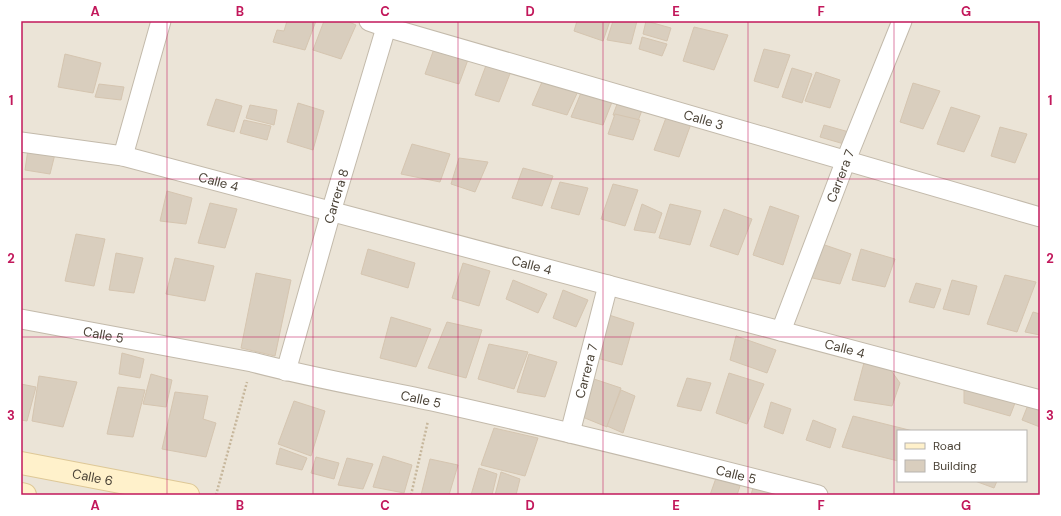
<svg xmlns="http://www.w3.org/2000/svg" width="1061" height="516" font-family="'DM Sans',sans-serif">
<rect width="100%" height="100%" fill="#f6f2ea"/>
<path fill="#ebe4d7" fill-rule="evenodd" d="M21,21H1040V495H21ZM898,431H1026V481H898Z"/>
<g fill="#d9cebe" stroke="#d5c5b0">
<polygon points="287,21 316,21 305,50 273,42 277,30 284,31"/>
<polygon points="324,21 347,21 356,25 341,59 313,50"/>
<polygon points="577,21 610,21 603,41 574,31"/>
<polygon points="613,21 637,21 631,44 607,40"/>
<polygon points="646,21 671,28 667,41 643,34"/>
<polygon points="694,27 728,35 714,70 683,61"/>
<polygon points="642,37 667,44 662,56 639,49"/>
<polygon points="435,46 469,57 459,84 425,74"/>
<polygon points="764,49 790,55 778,88 754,81"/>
<polygon points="65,54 101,63 93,93 58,87"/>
<polygon points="488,60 513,66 499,102 475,95"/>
<polygon points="792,68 812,74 802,103 782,97"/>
<polygon points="816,72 840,80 830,108 805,101"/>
<polygon points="545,75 579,89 567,115 532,105"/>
<polygon points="913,83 940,91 923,129 900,122"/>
<polygon points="99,84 124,87 121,100 95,97"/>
<polygon points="583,88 614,97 603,125 571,117"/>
<polygon points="620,96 645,102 638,121 613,115"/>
<polygon points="216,99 242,106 234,132 207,125"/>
<polygon points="298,103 324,111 313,150 287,142"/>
<polygon points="250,105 277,110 274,125 246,118"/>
<polygon points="951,107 980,116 964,152 937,144"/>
<polygon points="615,114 640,120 633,140 608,134"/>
<polygon points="667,115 692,121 679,157 654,150"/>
<polygon points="244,120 271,126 267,140 240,133"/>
<polygon points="824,125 849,132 844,144 820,137"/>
<polygon points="1000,127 1027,134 1015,163 991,156"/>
<polygon points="412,144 450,154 440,182 401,174"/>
<polygon points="28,149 55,154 50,174 25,170"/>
<polygon points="459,158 488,162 475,192 451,184"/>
<polygon points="523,168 553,176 542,206 512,198"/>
<polygon points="560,182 588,188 579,215 551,208"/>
<polygon points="613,184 638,190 625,226 601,219"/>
<polygon points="167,191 192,198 186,224 160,221"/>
<polygon points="210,203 237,209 225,248 198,243"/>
<polygon points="642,204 662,213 655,233 634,230"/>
<polygon points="670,204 701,211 690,245 659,238"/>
<polygon points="770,206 799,216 783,265 753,255"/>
<polygon points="724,209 752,219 738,255 710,246"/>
<polygon points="76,234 105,239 94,286 65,281"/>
<polygon points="819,243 851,254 840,284 808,277"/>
<polygon points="368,249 415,263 408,288 361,274"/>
<polygon points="861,249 895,259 885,287 852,280"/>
<polygon points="116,253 143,258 134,293 109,290"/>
<polygon points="175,258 214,266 205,301 166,294"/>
<polygon points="463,263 490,271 479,306 452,298"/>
<polygon points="256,273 291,280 275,356 241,348"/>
<polygon points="1005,275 1036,282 1017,332 987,324"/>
<polygon points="513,280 547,294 538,313 506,299"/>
<polygon points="952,280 977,286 969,315 943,309"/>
<polygon points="916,283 941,289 934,308 909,302"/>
<polygon points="563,290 588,300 576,327 553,318"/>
<polygon points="1033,312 1040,314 1040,335 1025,332"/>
<polygon points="609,315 634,323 622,365 597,358"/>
<polygon points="391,317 431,329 416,367 380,358"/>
<polygon points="447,322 482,330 466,378 428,368"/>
<polygon points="736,336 776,350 767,373 730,360"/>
<polygon points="489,344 528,352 514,389 478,379"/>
<polygon points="122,353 144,359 140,378 119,374"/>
<polygon points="529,354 557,362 545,397 517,392"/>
<polygon points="865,359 887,365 900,383 892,406 854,400"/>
<polygon points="729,373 764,384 747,424 716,413"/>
<polygon points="151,374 172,380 166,407 143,404"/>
<polygon points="39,376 77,382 63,427 32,421"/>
<polygon points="591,378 621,388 607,427 580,416"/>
<polygon points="687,378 711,383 701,411 677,406"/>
<polygon points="21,384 36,387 27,421 21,420"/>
<polygon points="118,387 145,390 133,437 107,434"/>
<polygon points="964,389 1015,403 1010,416 964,403"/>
<polygon points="621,390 635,396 623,433 607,426"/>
<polygon points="175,392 208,396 203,419 216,423 206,457 162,449"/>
<polygon points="294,401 325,411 311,456 278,444"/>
<polygon points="771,402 791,409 783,434 764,427"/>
<polygon points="1028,405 1040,409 1040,427 1022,420"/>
<polygon points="853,416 913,431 898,431 898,461 842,447"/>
<polygon points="813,420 836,429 830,448 806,440"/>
<polygon points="494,428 538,438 525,476 481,465"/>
<polygon points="280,448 307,458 302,470 276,464"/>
<polygon points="383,456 412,465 404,493 373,487"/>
<polygon points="316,457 339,463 334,479 311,473"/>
<polygon points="347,458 373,464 363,489 338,485"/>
<polygon points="430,459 458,465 449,495 421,495"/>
<polygon points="479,468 497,474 492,495 471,495"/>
<polygon points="501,472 520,479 516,495 495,495"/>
<polygon points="716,478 740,486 737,495 710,495"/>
<polygon points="975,481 997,481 994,488"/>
<polygon points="754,484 786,495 751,495"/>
</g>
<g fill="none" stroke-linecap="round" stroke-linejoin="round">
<defs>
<g id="street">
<path id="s1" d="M369,21L386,27L1040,217"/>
<path id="s2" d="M21,142L123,156L1040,400"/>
<polyline points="123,156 161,21"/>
<path id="s3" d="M21,319L252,362C312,378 372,388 432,401C562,430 690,462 818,495"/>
<path id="s4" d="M781,331L846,160L902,21"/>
<path id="s5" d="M286,371L331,212L388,21"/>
<path id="s6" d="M570,433L608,285"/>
</g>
<g id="secondary">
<path id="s7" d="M21,463L188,495"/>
<polyline points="21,494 25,495"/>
</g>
</defs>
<use href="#street" stroke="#c3baab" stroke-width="21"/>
<use href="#secondary" stroke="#dec897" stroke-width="24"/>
<g stroke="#c6b69b" stroke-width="2.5" stroke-dasharray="2 2" stroke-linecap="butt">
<polyline points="216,495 247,382"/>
<polyline points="411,495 428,421"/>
</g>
<use href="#street" stroke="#fff" stroke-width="19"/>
<use href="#secondary" stroke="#fff1cb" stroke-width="22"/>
</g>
<path fill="none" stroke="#c2185b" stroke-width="1" stroke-opacity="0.55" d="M167,21V495M313,21V495M458,21V495M603,21V495M748,21V495M894,21V495M21,179H1040M21,337H1040"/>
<g text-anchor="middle" stroke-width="3.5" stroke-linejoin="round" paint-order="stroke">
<g font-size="13" fill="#4b4337" stroke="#fff">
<text dy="5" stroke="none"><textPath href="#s1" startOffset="349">Calle 3</textPath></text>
<text dy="5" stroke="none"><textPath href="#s4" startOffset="166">Carrera 7</textPath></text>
<text dy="5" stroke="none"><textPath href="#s2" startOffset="202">Calle 4</textPath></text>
<text dy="5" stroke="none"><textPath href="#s5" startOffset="182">Carrera 8</textPath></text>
<text dy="5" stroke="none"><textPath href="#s2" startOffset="526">Calle 4</textPath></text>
<text dy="5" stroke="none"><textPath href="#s3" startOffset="84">Calle 5</textPath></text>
<text dy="5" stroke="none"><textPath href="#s2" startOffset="850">Calle 4</textPath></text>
<text dy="5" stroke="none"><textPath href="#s6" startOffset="64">Carrera 7</textPath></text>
<text dy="5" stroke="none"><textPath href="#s3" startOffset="408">Calle 5</textPath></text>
<text dy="5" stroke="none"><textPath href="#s3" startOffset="732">Calle 5</textPath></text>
<text dy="5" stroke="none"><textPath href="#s7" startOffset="73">Calle 6</textPath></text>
</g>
</g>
<rect width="1061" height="516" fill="none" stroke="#ffffff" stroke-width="44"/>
<rect x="897" y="430" width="130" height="52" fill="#ffffff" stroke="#b7b4af"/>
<rect x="905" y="443" width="20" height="6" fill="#fff1cb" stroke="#b7b4af"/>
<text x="933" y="450" font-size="12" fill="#4b4337">Road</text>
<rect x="905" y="460" width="20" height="12" fill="#d9cebe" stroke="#b7b4af"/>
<text x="933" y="470" font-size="12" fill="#4b4337">Building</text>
<rect x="22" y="22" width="1017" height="472" fill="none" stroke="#c2185b" stroke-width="1.5"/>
<g font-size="13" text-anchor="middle" font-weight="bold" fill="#c2185b">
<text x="95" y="16">A</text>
<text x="240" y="16">B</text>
<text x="385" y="16">C</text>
<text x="530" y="16">D</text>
<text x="676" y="16">E</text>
<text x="821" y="16">F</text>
<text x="966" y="16">G</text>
<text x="11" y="105">1</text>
<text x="1050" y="105">1</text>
<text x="11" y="263">2</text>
<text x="1050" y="263">2</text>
<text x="11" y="420">3</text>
<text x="1050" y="420">3</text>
<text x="95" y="510">A</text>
<text x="240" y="510">B</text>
<text x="385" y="510">C</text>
<text x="530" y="510">D</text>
<text x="676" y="510">E</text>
<text x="821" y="510">F</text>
<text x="966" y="510">G</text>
</g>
</svg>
